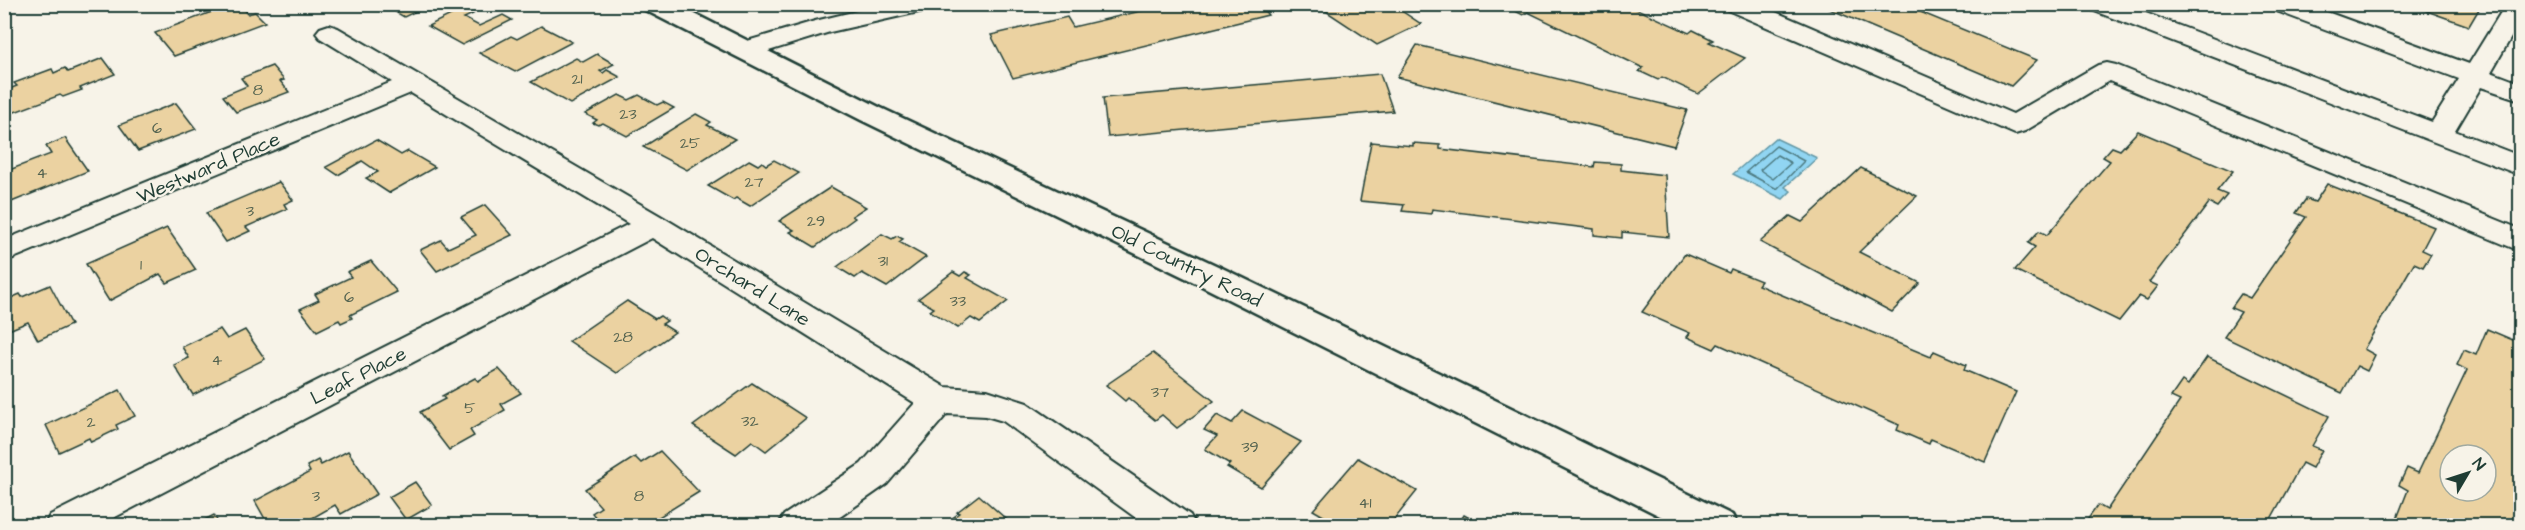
<svg xmlns="http://www.w3.org/2000/svg" width="2525" height="530" font-family="'Architects Daughter',sans-serif">
<rect width="100%" height="100%" fill="#f7f3e8"/>
<filter id="ink" filterUnits="userSpaceOnUse"><feTurbulence type="fractalNoise" baseFrequency=".0167" numOctaves="2"/><feDisplacementMap in="SourceGraphic" scale="12" xChannelSelector="R" yChannelSelector="G"/><feConvolveMatrix kernelMatrix="1 2 1 2 8 2 1 2 1" color-interpolation-filters="sRGB"/></filter>
<g filter="url(#ink)">
<polygon fill="#91d5f2" stroke="#6398a6" stroke-width="1.5" points="1775,138 1817,158 1785,187 1791,191 1783,199 1733,174"/>
<g fill="none" stroke-linecap="round" stroke-linejoin="round">
<g stroke="#4d7a80" stroke-width="1.5">
<polygon points="1776,146 1804,161 1777,189 1746,172"/>
<polygon points="1777,155 1791,163 1773,179 1760,170"/>
</g>
</g>
<g fill="#ebd2a1" stroke="#1f3d34" stroke-width="1.5" fill-rule="evenodd">
<polygon points="233,4 240,4 248,14 255,12 265,22 174,56 155,33"/>
<polygon points="382,4 431,4 404,17"/>
<polygon points="1141,4 1259,4 1268,15 1013,78 991,35 1067,17 1073,27 1145,10"/>
<polygon points="1315,4 1391,4 1421,24 1377,45"/>
<polygon points="1506,4 1626,4 1689,33 1693,30 1713,40 1709,42 1745,58 1698,94 1662,77 1658,80 1639,71 1643,68 1528,12 1523,15 1505,6"/>
<polygon points="1818,4 1901,4 2037,60 2011,86"/>
<polygon points="2407,4 2482,4 2469,26"/>
<polygon points="463,9 473,14 464,18 479,26 503,15 512,20 462,45 428,26"/>
<polygon points="541,26 572,42 515,72 479,53 511,36 517,39"/>
<polygon points="1417,45 1687,110 1674,146 1397,77"/>
<polygon points="597,54 614,64 600,71 603,73 607,70 620,77 570,104 531,82 576,58 583,62"/>
<polygon points="103,58 115,74 80,88 82,90 63,97 60,95 4,116 4,91 17,86 14,83 52,69 54,73 65,68 68,72"/>
<polygon points="272,66 284,80 280,81 289,92 236,112 223,96 247,86 241,78"/>
<polygon points="1380,74 1393,111 1108,137 1103,98"/>
<polygon points="619,95 629,100 639,95 657,105 663,102 674,108 627,136 603,123 598,125 593,123 597,120 585,114"/>
<polygon points="176,103 196,129 138,151 119,125"/>
<polygon points="696,114 711,122 707,125 735,139 687,170 643,147"/>
<polygon points="2138,131 2233,171 2217,191 2227,195 2217,207 2209,203 2149,282 2158,286 2147,300 2139,296 2119,321 2015,270 2035,247 2028,243 2039,231 2047,235 2110,161 2103,157 2112,147 2120,150"/>
<polygon points="65,138 88,171 9,203 4,195 4,172 51,154 46,146"/>
<polygon points="376,140 401,155 408,151 435,167 389,193 366,178 378,172 362,161 338,175 326,167"/>
<polygon points="1371,142 1413,146 1413,143 1440,145 1440,149 1594,167 1595,162 1621,164 1621,170 1665,175 1669,237 1622,232 1622,238 1594,235 1594,229 1432,209 1431,214 1402,211 1404,205 1360,201"/>
<polygon points="749,160 758,165 762,162 766,165 774,160 799,173 750,206 736,198 733,200 708,186"/>
<polygon points="1861,168 1917,196 1859,252 1920,283 1892,312 1760,242 1790,216 1802,222"/>
<polygon points="279,182 293,200 284,204 287,209 246,227 250,231 226,242 206,213"/>
<polygon points="2327,184 2434,227 2422,250 2431,254 2423,267 2414,263 2364,349 2375,355 2367,371 2357,366 2342,393 2224,337 2241,312 2231,308 2241,294 2250,298 2306,217 2296,213 2306,199 2315,202"/>
<polygon points="831,187 866,207 852,216 855,218 815,247 790,232 794,230 779,221"/>
<polygon points="485,205 512,235 437,271 420,250 441,240 448,248 476,235 461,217"/>
<polygon points="167,228 196,270 167,283 160,274 109,301 86,264"/>
<polygon points="882,234 892,239 897,236 903,239 899,242 926,257 887,287 862,273 855,278 837,267"/>
<polygon points="1685,254 1729,273 1731,269 1761,281 1758,285 1931,357 1934,351 1966,365 1964,370 2016,392 1985,462 1931,439 1929,444 1897,430 1899,425 1718,344 1714,349 1687,337 1690,333 1642,312"/>
<polygon points="371,261 397,292 350,315 352,318 341,323 339,320 317,331 300,309 319,300 315,294 351,277 347,272"/>
<polygon points="953,272 960,276 965,272 971,275 967,278 1008,301 980,323 971,318 958,328 930,311 934,308 918,299"/>
<polygon points="50,285 71,325 38,340 28,322 4,332 4,301 20,294 22,297"/>
<polygon points="627,301 655,319 660,316 667,321 662,324 675,332 617,373 569,341"/>
<polygon points="220,329 227,339 245,330 265,359 193,395 174,365 189,358 182,347"/>
<path d="M2487,329L2520,343V526H2394L2408,490L2399,485L2407,468L2418,473L2467,370L2457,365L2464,350L2476,355ZM2450,455H2486V491H2450Z"/>
<polygon points="1153,353 1214,401 1177,428 1162,415 1155,420 1128,398 1125,401 1106,385"/>
<polygon points="2207,357 2329,416 2312,446 2322,450 2312,468 2302,463 2267,526 2089,526 2085,523 2098,505 2107,510 2180,401 2171,397 2182,381 2188,385"/>
<polygon points="499,369 521,393 501,404 505,410 470,430 474,436 449,450 420,412 445,399 442,396 475,378 478,381"/>
<polygon points="752,383 806,418 766,451 752,441 736,454 693,426"/>
<polygon points="120,390 135,416 116,425 118,429 91,442 89,438 59,452 46,425"/>
<polygon points="1243,411 1301,442 1261,487 1227,467 1230,464 1205,449 1217,436 1204,430 1217,415 1232,423"/>
<polygon points="348,451 377,494 341,514 335,505 307,521 310,526 269,526 255,501 310,472 307,466 318,460 321,465"/>
<polygon points="660,451 699,492 654,520 658,526 603,526 592,513 601,507 585,489 635,457 641,463"/>
<polygon points="1358,458 1417,491 1389,526 1331,526 1334,522 1313,510"/>
<polygon points="415,482 432,505 406,520 389,497"/>
<polygon points="979,495 1014,526 942,526 959,513 957,512"/>
<polygon points="214,515 220,526 193,526"/>
<polygon points="1464,515 1484,526 1457,526"/>
</g>
<g fill="none" stroke-linecap="round" stroke-linejoin="round">
<defs>
<g id="street">
<polygon points="886,4 935,4 932,9 830,32 746,58 737,56 733,50 737,44 815,21"/>
<polygon points="1722,4 1757,4 2013,114 2098,65 2107,63 2116,65 2520,229 2520,251 2109,81 2025,131 2015,134 1725,9"/>
<polygon points="2086,4 2122,4 2432,122 2459,79 2271,9 2268,4 2305,4 2469,64 2506,4 2520,4 2520,22 2491,72 2520,83 2520,100 2481,87 2455,131 2520,156 2520,175 2089,9"/>
<polygon points="329,25 338,28 664,218 945,387 987,390 1027,403 1190,515 1196,526 1147,526 1003,421 986,416 947,414 887,484 827,526 778,526 784,515 861,464 915,403 652,238 98,526 44,526 50,515 629,224 411,93 4,262 4,240 392,82 320,38 316,33 320,28"/>
</g>
<polygon id="secondary" points="641,4 675,4 881,108 1222,268 1732,515 1738,526 1680,526 1198,284 861,120 645,10"/>
</defs>
<use href="#street" stroke="#1f3d34" stroke-width="4"/>
<use href="#secondary" stroke="#1f3d34" stroke-width="5"/>
<use href="#street" fill="#f7f3e8" fill-rule="evenodd"/>
<use href="#secondary" fill="#f7f3e8" fill-rule="evenodd"/>
</g>
</g>
<g text-anchor="middle" stroke-width="4.5" stroke-linejoin="round" paint-order="stroke">
<g font-size="16" fill="#52624f">
<text x="577" y="84">21</text>
<text x="258" y="95">8</text>
<text x="628" y="119">23</text>
<text x="157" y="133">6</text>
<text x="690" y="148">25</text>
<text x="42" y="178">4</text>
<text x="754" y="187">27</text>
<text x="250" y="216">3</text>
<text x="816" y="226">29</text>
<text x="883" y="266">31</text>
<text x="141" y="270">1</text>
<text x="349" y="302">6</text>
<text x="958" y="306">33</text>
<text x="623" y="342">28</text>
<text x="217" y="365">4</text>
<text x="1160" y="397">37</text>
<text x="470" y="413">5</text>
<text x="750" y="426">32</text>
<text x="91" y="427">2</text>
<text x="1250" y="452">39</text>
<text x="316" y="501">3</text>
<text x="639" y="501">8</text>
<text x="1365" y="508">41</text>
</g>
<g font-size="20" fill="#1f3d34" stroke="#f7f3e8">
<text transform="translate(208 167) rotate(-23)" y="7">Westward Place</text>
<text transform="translate(1187 265) rotate(26)" y="7">Old Country Road</text>
<text transform="translate(753 286) rotate(32)" y="7">Orchard Lane</text>
<text transform="translate(358 375) rotate(-27)" y="7">Leaf Place</text>
</g>
</g>
<rect width="2525" height="530" fill="none" stroke="#f7f3e8" stroke-width="24"/>
<rect x="12" y="12" width="2501" height="506" fill="none" stroke="#1f3d34" stroke-width="2" filter="url(#ink)"/>
<g transform="translate(2468 473) rotate(51)"><circle r="28" fill="#f7f3e8" stroke="#a1aaa0" stroke-width="1.5"/>
<path d="M0-4.5L10 22L0 15L-10 22Z" fill="#1f3d34"/>
<text y="-9" font-size="16" font-weight="bold" text-anchor="middle" fill="#1f3d34">N</text>
</g>
</svg>
